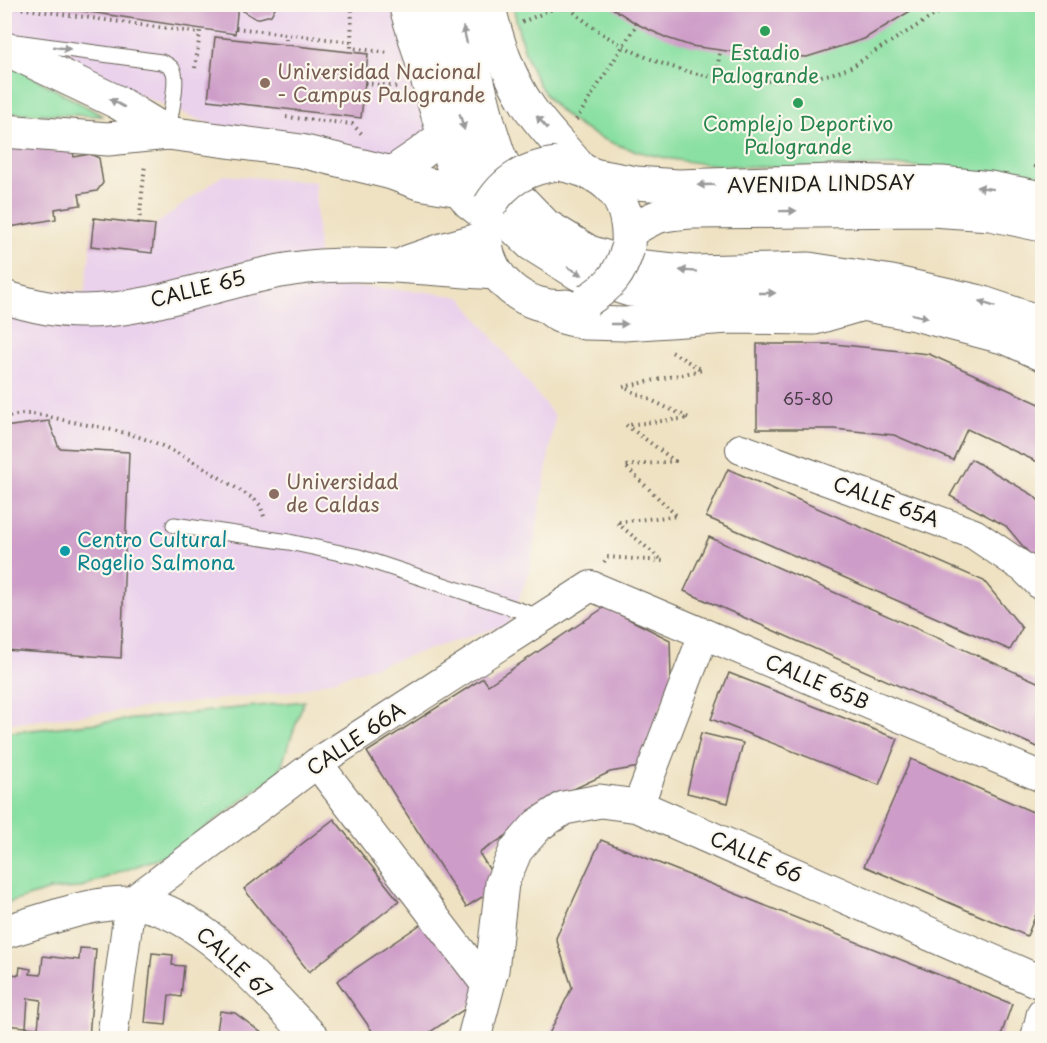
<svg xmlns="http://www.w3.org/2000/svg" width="1047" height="1043" font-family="'Playpen Sans',sans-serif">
<rect width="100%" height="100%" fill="#fbf7ec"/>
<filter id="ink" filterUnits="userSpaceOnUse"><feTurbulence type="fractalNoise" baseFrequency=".0167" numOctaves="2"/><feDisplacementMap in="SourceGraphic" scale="12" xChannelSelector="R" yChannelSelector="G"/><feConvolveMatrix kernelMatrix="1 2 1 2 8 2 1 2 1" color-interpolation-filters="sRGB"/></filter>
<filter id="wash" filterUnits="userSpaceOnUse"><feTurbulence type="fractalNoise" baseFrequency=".008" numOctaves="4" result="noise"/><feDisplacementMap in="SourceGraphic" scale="24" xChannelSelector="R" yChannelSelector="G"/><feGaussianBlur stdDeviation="1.35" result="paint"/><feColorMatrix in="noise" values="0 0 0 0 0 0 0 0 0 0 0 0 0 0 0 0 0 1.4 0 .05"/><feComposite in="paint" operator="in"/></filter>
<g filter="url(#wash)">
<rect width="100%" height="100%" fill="#efe2c3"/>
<g fill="#ead1ec">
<polygon points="4,5 397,5 432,138 392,167 234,134 61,63 5,34"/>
<polygon points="223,175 315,182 320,284 421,291 461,297 555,417 530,570 509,624 300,690 5,724 4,284 22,289 85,292 94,218 155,225"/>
</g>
<g fill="#8ae0a3" stroke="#537e60" stroke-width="1.5">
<path d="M513,5H1042V185C1012,181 982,177 952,172C938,170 922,167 907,166C805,165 613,187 545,94C527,68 519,35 513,5Z"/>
<polygon points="4,61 103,116 5,113"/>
<polygon points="304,701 279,772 175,851 79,888 50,890 5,904 4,733"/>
</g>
<g id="blocks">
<g fill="#cd9cc8">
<polygon points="36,4 238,4 235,34"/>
<polygon points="241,4 277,4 271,15 256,19 243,11"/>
<polygon points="606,4 922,4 864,39 807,57 756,55 691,46 667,38 637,24"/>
<polygon points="215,37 368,54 361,118 208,100"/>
<polygon points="44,141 46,151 72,147 74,157 90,154 99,158 103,183 97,191 79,194 81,205 55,209 56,219 4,228 4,147"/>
<polygon points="94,218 155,225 152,253 91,246"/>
<polygon points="757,344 834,344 929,354 1042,405 1042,464 967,429 953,460 894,435 834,429 757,429"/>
<polygon points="49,421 59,448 129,452 121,658 4,650 4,427"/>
<polygon points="971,459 1033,495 1042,504 1042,569 1006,526 950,496"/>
<polygon points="728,469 984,581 1022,628 1010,650 706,517"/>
<polygon points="709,537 1042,684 1042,749 684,591"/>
<polygon points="605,607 670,640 671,680 639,767 610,772 565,793 561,801 479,853 500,886 466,907 367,752 483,678 488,685"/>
<polygon points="729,673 898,739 879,785 711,719"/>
<polygon points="701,733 743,743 728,803 687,793"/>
<polygon points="911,759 1042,816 1042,900 1027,936 864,866"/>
<polygon points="334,819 399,901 309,972 244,889"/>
<polygon points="601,840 1012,1004 1000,1038 547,1038 572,987 556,938"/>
<polygon points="430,918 484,996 421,1038 377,1038 337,981"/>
<polygon points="80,948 96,949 89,1038 25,1038 26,1027 38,1028 41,1000 28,998 26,1027 4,1025 4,973 19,975 20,967 31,969 30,974 41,975 43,956 79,960"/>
<polygon points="152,953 173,955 172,965 184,966 181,997 169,995 166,1025 145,1023"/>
<polygon points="220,1011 235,1013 263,1034 262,1038 216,1038"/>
</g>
</g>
</g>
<g filter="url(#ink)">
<use href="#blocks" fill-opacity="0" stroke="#666156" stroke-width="1.5"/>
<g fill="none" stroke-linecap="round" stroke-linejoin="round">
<defs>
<g id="lane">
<path d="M16,42L161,62C166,64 170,65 173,70C179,81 169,119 168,133"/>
<polyline points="174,525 289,542 359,557 543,618"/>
</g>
<g id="street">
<polyline points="741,449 974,534 1024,568 1042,586"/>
<polyline points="317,763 488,987"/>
<polyline points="638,806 704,634"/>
<polyline points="112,1038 130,903 317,763 591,586 1042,777"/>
<polyline points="1036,1038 1042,1013"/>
</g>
<g id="secondary">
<polyline points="432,4 444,58 466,134 479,170 499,213 531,244 579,274 630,290 690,295 770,292 808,294 915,314 1007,338 1042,354"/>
<polyline points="458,4 489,125 498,153 517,196 545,225 589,252 634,266 694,272 809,269 892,282 977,301 1042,323"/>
<polyline points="4,48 117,102 168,133"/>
<polyline points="4,131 108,139 168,133 301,151 392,173 419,183 460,190"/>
<polyline points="392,173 420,154 443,136"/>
<polyline points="598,176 636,183 678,186 834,181 942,183 990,188 1042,198"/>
<path d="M629,232C657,214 662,214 695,212L932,210L990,214L1042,225"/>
<polyline points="407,262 442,250 486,238"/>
<path d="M4,297C29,305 54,311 80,311C160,312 239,271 320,266C379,262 439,270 497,273"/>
<path d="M4,932C43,921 89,902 129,903C197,904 267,993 313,1038"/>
<polyline points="474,1038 492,970 502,883 516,850 538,825 564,808 600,801 638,806 1042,983"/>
</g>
<g id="primary">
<polyline points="405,4 460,190 469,202 488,217"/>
<path d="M488,4C497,41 508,76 529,107C543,128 563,147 579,167"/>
<path d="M558,164C607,172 631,197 628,248"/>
<path d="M490,205C489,216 486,227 486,238C486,278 527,311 566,306"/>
<polyline points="544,305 559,316 585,323 624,324 729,317 815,318 863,304"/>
</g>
</defs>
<use href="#lane" stroke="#666156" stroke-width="17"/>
<use href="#street" stroke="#666156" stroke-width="32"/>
<use href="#secondary" stroke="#666156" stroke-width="35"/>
<use href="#primary" stroke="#666156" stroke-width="35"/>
<g stroke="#666156" stroke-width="4" stroke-dasharray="1.5 4.5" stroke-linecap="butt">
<polyline points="352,4 351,48 389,53"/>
<path d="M565,4C625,60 706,87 788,80C807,79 828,76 846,69C857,65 867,56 877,50C902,35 927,20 952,4"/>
<polyline points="4,6 200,33 200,29"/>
<polyline points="522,22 565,4"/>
<polyline points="236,28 351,42"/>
<polyline points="286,46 286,35"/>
<polyline points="195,68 200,33"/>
<polyline points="716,79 720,51"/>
<polyline points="365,83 399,87"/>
<polyline points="286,117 352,124 363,135"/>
<polyline points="576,120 637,24"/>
<polyline points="1034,167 1042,163"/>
<polyline points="139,223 145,164"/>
<path d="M4,419C25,409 46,416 68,421C96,427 126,431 153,442C188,456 221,479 254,499L260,505L265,519"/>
<polyline points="604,562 607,557 663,561 616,522 677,516 625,466 675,461 626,425 689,418 623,387 702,370 670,351"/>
</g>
<use href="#lane" stroke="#fff" stroke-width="15"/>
<use href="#street" stroke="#fff" stroke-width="30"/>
<use href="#secondary" stroke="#fff" stroke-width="33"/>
<use href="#primary" stroke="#fff" stroke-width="33"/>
<defs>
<g id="primary-bridge">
<path d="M490,205C505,180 529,167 558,164"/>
<path d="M588,300C611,285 620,274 628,248"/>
</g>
</defs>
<use href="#primary-bridge" stroke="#666156" stroke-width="35" stroke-linecap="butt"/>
<use href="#primary-bridge" stroke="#fff" stroke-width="33"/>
</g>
<defs><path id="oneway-solid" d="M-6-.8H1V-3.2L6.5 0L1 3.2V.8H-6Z" transform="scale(1.5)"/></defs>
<g fill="#999">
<use href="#oneway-solid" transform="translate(465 35) rotate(-103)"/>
<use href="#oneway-solid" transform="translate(62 48) rotate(8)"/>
<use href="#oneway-solid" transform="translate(117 103) rotate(-151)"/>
<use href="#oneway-solid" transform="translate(462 122) rotate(74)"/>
<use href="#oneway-solid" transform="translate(542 122) rotate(-131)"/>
<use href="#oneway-solid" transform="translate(706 185) rotate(178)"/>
<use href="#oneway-solid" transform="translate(985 188) rotate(-173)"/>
<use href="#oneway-solid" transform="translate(788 211) rotate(-1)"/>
<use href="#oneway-solid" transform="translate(575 271) rotate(28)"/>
<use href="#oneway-solid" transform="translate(688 271) rotate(-176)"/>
<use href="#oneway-solid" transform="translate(767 293)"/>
<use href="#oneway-solid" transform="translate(987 304) rotate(-161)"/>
<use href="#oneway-solid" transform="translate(920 316) rotate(14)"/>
<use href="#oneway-solid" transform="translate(619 324)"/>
</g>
</g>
<g fill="#2e9e5b" stroke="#fbf7ec" stroke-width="2">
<circle cx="765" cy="31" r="6"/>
<circle cx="798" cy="103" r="6"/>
</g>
<g fill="#8d6e63" stroke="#fbf7ec" stroke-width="2">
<circle cx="265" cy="83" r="6"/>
<circle cx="274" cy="494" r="6"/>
</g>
<circle fill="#0f9aa8" stroke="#fbf7ec" stroke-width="2" cx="65" cy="551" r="6"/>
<g text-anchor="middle" stroke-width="4.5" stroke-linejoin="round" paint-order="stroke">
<g font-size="16" fill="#483c47">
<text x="808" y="405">65-80</text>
</g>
<g font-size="20" fill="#27864d" stroke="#fbf7ec">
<text x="765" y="60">Estadio<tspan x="765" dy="23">Palogrande</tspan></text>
<text x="798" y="131">Complejo Deportivo<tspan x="798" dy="23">Palogrande</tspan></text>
</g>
<g font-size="20" fill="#785e54" stroke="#fbf7ec" text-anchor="start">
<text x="277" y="79">Universidad Nacional<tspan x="277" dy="23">- Campus Palogrande</tspan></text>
<text x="286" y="489">Universidad<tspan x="286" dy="23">de Caldas</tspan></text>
</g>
<g font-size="20" fill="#1c1c1c" stroke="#fbf7ec">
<text transform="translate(821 184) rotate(-1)" y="7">AVENIDA LINDSAY</text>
<text transform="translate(198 289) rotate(-14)" y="7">CALLE 65</text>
<text transform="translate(886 502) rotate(20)" y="7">CALLE 65A</text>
<text transform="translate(817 682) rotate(23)" y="7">CALLE 65B</text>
<text transform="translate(356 739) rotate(-34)" y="7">CALLE 66A</text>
<text transform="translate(756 857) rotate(24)" y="7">CALLE 66</text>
<text transform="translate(234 963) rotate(43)" y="7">CALLE 67</text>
</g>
<g font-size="20" fill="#0d838f" stroke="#fbf7ec" text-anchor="start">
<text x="77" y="547">Centro Cultural<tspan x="77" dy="23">Rogelio Salmona</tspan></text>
</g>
</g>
<rect width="1047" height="1043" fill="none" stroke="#fbf7ec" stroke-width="24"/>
</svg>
